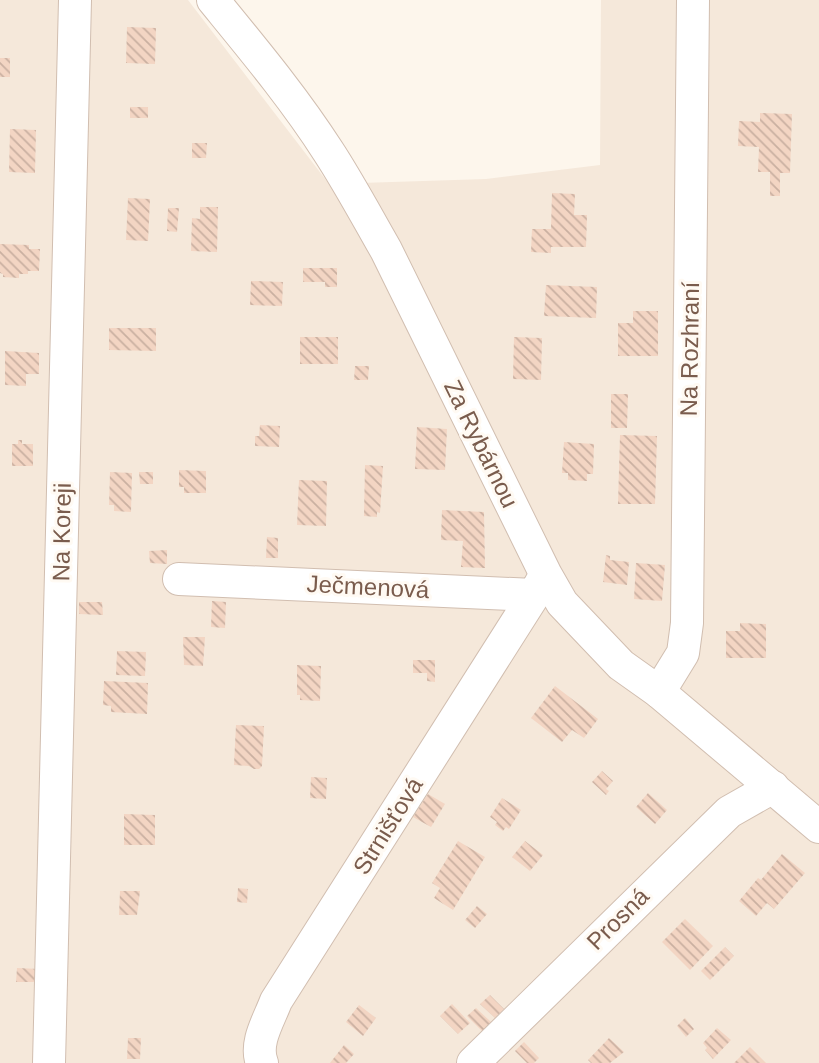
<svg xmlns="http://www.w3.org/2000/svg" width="819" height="1063" font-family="Helvetica,sans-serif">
<defs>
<pattern id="building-back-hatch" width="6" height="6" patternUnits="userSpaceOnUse" patternTransform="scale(1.75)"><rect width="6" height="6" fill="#f3d5c3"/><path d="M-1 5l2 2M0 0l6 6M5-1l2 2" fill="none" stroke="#cab0a1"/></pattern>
</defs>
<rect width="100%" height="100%" fill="#fdf6ec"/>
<polygon fill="#f5e8da" points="0,0 188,0 329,184 486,179 600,165 601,0 819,0 819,1063 0,1063"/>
<g fill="url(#building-back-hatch)">
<polygon points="127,27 156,28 155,64 126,63"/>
<rect x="0" y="58" width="10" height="19"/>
<rect x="130" y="107" width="18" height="11"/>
<polygon points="760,113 792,114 790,173 780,173 780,196 770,196 770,172 758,172 759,147 738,146 739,121 760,122"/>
<polygon points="10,129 36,130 35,173 9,172"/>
<polygon points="192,143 207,143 206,158 192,158"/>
<polygon points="552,193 575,194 574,215 587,215 586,247 551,247 551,253 531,252 532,229 551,229"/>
<polygon points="128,198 150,199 148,241 126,240"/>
<polygon points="200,207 218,207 217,252 191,251 192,218 200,219"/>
<polygon points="168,208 179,208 177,232 167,231"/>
<polygon points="0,244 29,245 29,249 40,249 39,271 28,271 28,274 19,274 19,278 3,277 3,274 0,273"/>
<polygon points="303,268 337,268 337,287 325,287 325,282 303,282"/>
<polygon points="251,281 283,282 282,306 250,305"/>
<polygon points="546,285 597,287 596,318 544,316"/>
<polygon points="633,311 658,311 658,356 618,356 618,323 633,323"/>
<polygon points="109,328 156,328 156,351 109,350"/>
<rect x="300" y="337" width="38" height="27"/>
<polygon points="514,337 542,338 541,380 513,379"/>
<polygon points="5,351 39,353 39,374 26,374 26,386 5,385"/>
<polygon points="355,366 369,366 368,380 354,380"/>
<polygon points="611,394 628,394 627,428 611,428"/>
<polygon points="260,425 280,426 279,447 255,446 255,436 259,436"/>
<polygon points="417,427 447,429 445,470 415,469"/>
<polygon points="620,435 657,436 655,504 618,504"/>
<polygon points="18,440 22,440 22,444 33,444 33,466 12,466 12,444 18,444"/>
<polygon points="564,442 594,444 593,474 587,474 587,481 568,480 568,473 562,473"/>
<polygon points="365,465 383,466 380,513 377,512 377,517 364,516"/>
<polygon points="179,470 206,471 206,493 184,493 184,487 179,487"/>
<polygon points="110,472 132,473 131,512 114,511 114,505 109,505"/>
<polygon points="139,472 153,472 153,484 140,484"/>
<polygon points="299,480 327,481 326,526 297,525"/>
<polygon points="442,510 484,512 485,568 461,567 463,541 441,540"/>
<polygon points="267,537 278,538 278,558 266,558"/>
<polygon points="167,550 167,564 150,563 149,551"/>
<polygon points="606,555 610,556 610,560 629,562 627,585 603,582"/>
<polygon points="636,563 665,565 662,601 634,599"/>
<polygon points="212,601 226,602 225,628 211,627"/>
<polygon points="79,602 102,602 103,615 79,614"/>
<polygon points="740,623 766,624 766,658 726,658 726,631 740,631"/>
<polygon points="183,637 205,637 203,666 184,665"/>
<polygon points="117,651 146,652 145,676 116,675"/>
<polygon points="413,660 435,660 435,682 427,681 427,673 413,673"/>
<polygon points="297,665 321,666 320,701 300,700 300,695 297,695"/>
<polygon points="104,681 148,683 147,714 111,712 111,706 103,705"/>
<polygon points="555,686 598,719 584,738 572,730 562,742 531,718"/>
<polygon points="236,725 264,726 262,766 259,769 254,769 249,766 234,765"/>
<polygon points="602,771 613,781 606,789 609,791 606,795 592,782"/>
<polygon points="311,777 327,778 326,799 310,798"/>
<polygon points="648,793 667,810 655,824 636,807"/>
<polygon points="428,794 445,804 431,827 413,817"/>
<polygon points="502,798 521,810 509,829 506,827 503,831 495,825 497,822 490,817"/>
<polygon points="124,814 155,815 155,845 124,845"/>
<polygon points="458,841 485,857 453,910 434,898 440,888 432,883"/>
<polygon points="525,841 543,855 530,871 512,857"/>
<polygon points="782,854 805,873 774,909 767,903 756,916 739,901 758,878 761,880"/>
<polygon points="238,888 248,889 247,903 237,902"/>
<polygon points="120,891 140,891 137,915 119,915"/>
<polygon points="477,906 487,914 475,928 465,920"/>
<polygon points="685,919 713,946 690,970 662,942"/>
<polygon points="725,947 734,956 710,980 701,971"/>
<polygon points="17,968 39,969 38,982 16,982"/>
<polygon points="490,995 504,1009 495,1018 480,1004"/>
<polygon points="452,1004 470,1023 458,1034 440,1016"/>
<polygon points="359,1005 376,1018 363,1036 346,1022"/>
<polygon points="476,1008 491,1022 482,1031 467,1016"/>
<polygon points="685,1018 694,1029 686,1037 677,1026"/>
<polygon points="717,1028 731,1040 713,1059 705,1050 707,1048 703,1043"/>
<polygon points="128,1038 141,1038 140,1059 127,1059"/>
<polygon points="609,1038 624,1052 610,1063 591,1063 588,1060"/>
<polygon points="524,1042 539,1058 534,1063 527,1063 515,1051"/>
<polygon points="344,1045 354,1054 346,1063 330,1063"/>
<polygon points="750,1047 766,1063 734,1063"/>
</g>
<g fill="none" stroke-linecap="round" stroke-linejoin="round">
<defs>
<g id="minor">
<path d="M213,0C253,49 294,98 328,151C349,183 367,217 386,250L546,575L562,603L621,665L659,692L819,827"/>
<polyline points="179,579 534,595 543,579"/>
<polyline points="659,692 683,653 687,623 693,0"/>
<polyline points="49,1063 75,0"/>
<path d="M262,1063C254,1043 269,1020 276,1001L534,595"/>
<polyline points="473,1063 729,812 773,787"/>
</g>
</defs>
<use href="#minor" stroke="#d1beb0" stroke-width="34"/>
<use href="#minor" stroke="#fff" stroke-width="32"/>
</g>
<g text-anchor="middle" stroke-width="6" stroke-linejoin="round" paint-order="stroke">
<g font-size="24" fill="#7a5c4d" stroke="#fffaf3">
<text transform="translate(690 349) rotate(-89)" y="8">Na Rozhraní</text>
<text transform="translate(481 444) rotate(64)" y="8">Za Rybárnou</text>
<text transform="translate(62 532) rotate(-89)" y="8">Na Koreji</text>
<text transform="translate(368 587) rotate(3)" y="8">Ječmenová</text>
<text transform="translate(388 826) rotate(-58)" y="8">Strnišťová</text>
<text transform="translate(618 919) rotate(-45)" y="8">Prosná</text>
</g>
</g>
</svg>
